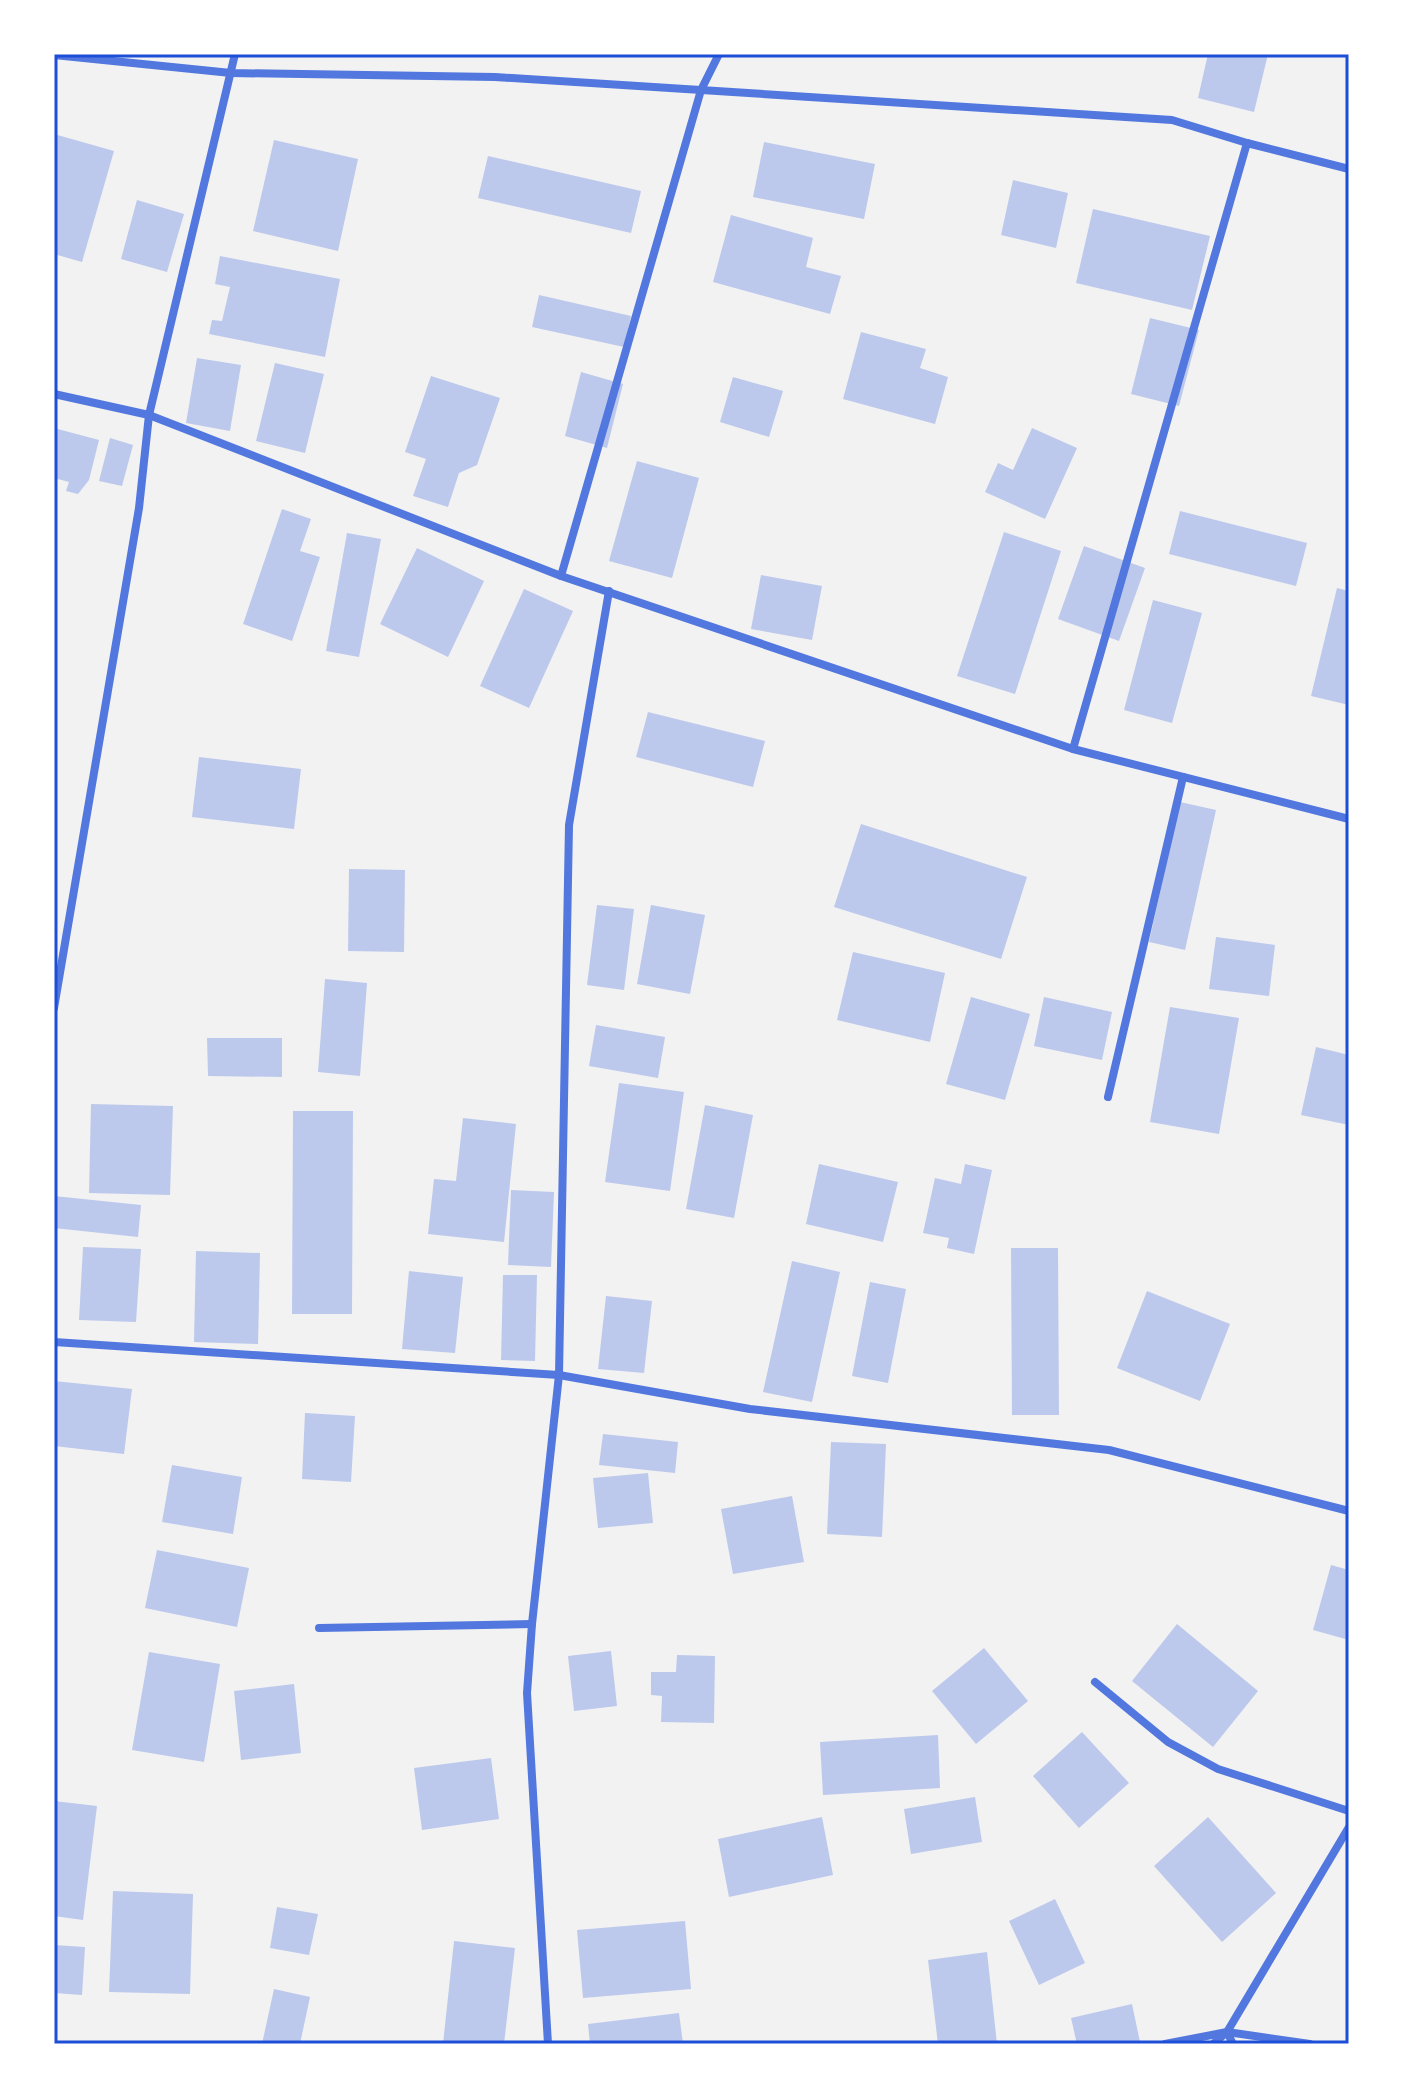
<svg xmlns="http://www.w3.org/2000/svg" width="1403" height="2098" font-family="Overpass,sans-serif">
<rect width="100%" height="100%" fill="#f2f2f2"/>
<g fill="#bdc9ec">
<polygon points="1208,54 1268,54 1254,112 1198,98"/>
<polygon points="54,134 114,151 82,262 54,254"/>
<polygon points="274,140 358,159 338,251 253,231"/>
<polygon points="764,142 875,164 864,219 753,197"/>
<polygon points="488,156 641,191 631,233 478,198"/>
<polygon points="1013,180 1068,193 1056,248 1001,235"/>
<polygon points="137,200 184,214 167,272 121,259"/>
<polygon points="1093,209 1210,236 1192,310 1076,283"/>
<polygon points="731,215 813,238 806,267 841,276 830,314 713,282"/>
<polygon points="220,256 340,279 325,357 209,334 212,320 222,321 230,287 215,284"/>
<polygon points="539,295 631,316 624,347 532,327"/>
<polygon points="1150,318 1199,330 1179,406 1131,394"/>
<polygon points="861,332 926,349 920,368 948,377 935,424 843,399"/>
<polygon points="197,358 241,365 230,431 186,423"/>
<polygon points="275,363 324,374 305,453 256,441"/>
<polygon points="581,372 623,384 607,448 565,436"/>
<polygon points="431,376 500,398 477,465 459,473 448,507 413,496 426,459 405,452"/>
<polygon points="733,377 783,391 769,437 720,422"/>
<polygon points="54,428 99,440 89,480 78,494 66,491 69,482 54,478"/>
<polygon points="1032,428 1077,448 1045,519 985,492 998,463 1013,470"/>
<polygon points="110,438 133,445 122,486 99,481"/>
<polygon points="637,461 699,478 672,578 609,561"/>
<polygon points="282,509 311,519 300,551 320,557 292,641 243,624"/>
<polygon points="1180,511 1307,543 1296,586 1169,554"/>
<polygon points="1004,532 1061,551 1015,694 957,676"/>
<polygon points="347,533 381,539 359,657 326,651"/>
<polygon points="1084,546 1145,568 1119,641 1058,619"/>
<polygon points="417,548 484,581 448,657 380,624"/>
<polygon points="761,575 822,586 812,640 751,629"/>
<polygon points="1337,588 1349,591 1349,705 1311,696"/>
<polygon points="524,589 573,611 529,708 480,686"/>
<polygon points="1153,600 1202,613 1172,723 1124,710"/>
<polygon points="648,712 765,741 753,787 636,757"/>
<polygon points="199,757 301,769 294,829 192,817"/>
<polygon points="1180,802 1216,810 1185,950 1149,942"/>
<polygon points="861,824 1027,877 1001,959 834,907"/>
<polygon points="349,869 405,870 404,952 348,951"/>
<polygon points="597,905 634,909 624,990 587,985"/>
<polygon points="651,905 705,915 690,994 637,984"/>
<polygon points="1216,937 1275,945 1269,996 1209,989"/>
<polygon points="853,952 945,973 930,1042 837,1020"/>
<polygon points="325,979 367,983 360,1076 318,1072"/>
<polygon points="971,997 1030,1014 1005,1100 946,1084"/>
<polygon points="1044,997 1112,1012 1102,1060 1034,1046"/>
<polygon points="1170,1007 1239,1018 1219,1134 1150,1122"/>
<polygon points="596,1025 665,1037 658,1078 589,1066"/>
<polygon points="207,1038 282,1038 282,1077 208,1076"/>
<polygon points="1316,1047 1349,1055 1349,1125 1301,1115"/>
<polygon points="619,1083 684,1092 670,1191 605,1182"/>
<polygon points="91,1104 173,1106 170,1195 89,1193"/>
<polygon points="705,1105 753,1115 734,1218 686,1209"/>
<polygon points="293,1111 353,1111 352,1314 292,1314"/>
<polygon points="463,1118 516,1124 504,1242 428,1234 434,1179 456,1181"/>
<polygon points="819,1164 898,1182 883,1242 806,1224"/>
<polygon points="965,1164 992,1170 974,1254 947,1248 949,1238 923,1233 935,1178 961,1184"/>
<polygon points="511,1190 554,1192 551,1267 508,1265"/>
<polygon points="54,1196 141,1205 138,1237 54,1228"/>
<polygon points="83,1247 141,1249 136,1322 79,1320"/>
<polygon points="1011,1248 1058,1248 1059,1415 1012,1415"/>
<polygon points="196,1251 260,1253 258,1344 194,1342"/>
<polygon points="792,1261 840,1272 812,1402 763,1392"/>
<polygon points="409,1271 463,1277 455,1353 402,1349"/>
<polygon points="503,1275 537,1275 535,1361 501,1360"/>
<polygon points="870,1282 906,1289 888,1383 852,1376"/>
<polygon points="1147,1291 1230,1324 1200,1401 1117,1368"/>
<polygon points="606,1296 652,1301 644,1373 598,1369"/>
<polygon points="54,1381 132,1389 124,1454 54,1446"/>
<polygon points="305,1413 355,1416 351,1482 302,1479"/>
<polygon points="603,1434 678,1442 675,1473 599,1465"/>
<polygon points="831,1442 886,1444 882,1537 827,1534"/>
<polygon points="172,1465 242,1477 233,1534 162,1522"/>
<polygon points="648,1473 653,1523 598,1528 593,1478"/>
<polygon points="792,1496 804,1562 733,1574 721,1509"/>
<polygon points="157,1550 249,1568 237,1627 145,1608"/>
<polygon points="1331,1565 1349,1570 1349,1640 1313,1630"/>
<polygon points="1177,1624 1258,1691 1213,1747 1132,1681"/>
<polygon points="984,1648 1028,1701 976,1744 932,1691"/>
<polygon points="611,1651 617,1706 574,1711 568,1656"/>
<polygon points="149,1652 220,1664 204,1762 132,1750"/>
<polygon points="677,1655 715,1656 714,1723 661,1722 662,1696 651,1695 651,1672 676,1672"/>
<polygon points="294,1684 301,1753 241,1760 234,1691"/>
<polygon points="1082,1732 1129,1783 1079,1828 1033,1776"/>
<polygon points="938,1735 940,1788 823,1795 820,1742"/>
<polygon points="491,1758 499,1819 422,1830 414,1768"/>
<polygon points="975,1797 982,1842 911,1854 904,1809"/>
<polygon points="54,1801 97,1806 83,1920 54,1916"/>
<polygon points="822,1817 833,1875 729,1897 718,1839"/>
<polygon points="1208,1817 1276,1893 1222,1942 1154,1866"/>
<polygon points="113,1891 193,1894 190,1994 109,1992"/>
<polygon points="1055,1899 1085,1963 1039,1985 1009,1921"/>
<polygon points="277,1907 318,1914 309,1955 270,1948"/>
<polygon points="685,1921 691,1989 583,1998 577,1930"/>
<polygon points="454,1941 515,1948 504,2044 443,2044"/>
<polygon points="54,1945 85,1947 82,1995 54,1993"/>
<polygon points="987,1952 997,2044 938,2044 928,1960"/>
<polygon points="274,1989 310,1997 300,2044 262,2044"/>
<polygon points="1132,2004 1140,2042 1131,2044 1077,2044 1071,2018"/>
<polygon points="679,2013 683,2044 590,2044 588,2024"/>
</g>
<g fill="none" stroke-linecap="round" stroke-linejoin="round">
<g stroke="#5277de" stroke-width="8">
<polyline points="54,55 231,73 495,77 1172,120 1247,143 1349,169"/>
<polyline points="54,394 149,415 561,576 1073,749 1349,819"/>
<polyline points="561,576 701,90 719,54"/>
<polyline points="1073,749 1247,143"/>
<polyline points="54,1008 139,508 149,415 235,54"/>
<polyline points="1108,1097 1183,777"/>
<polyline points="54,1342 559,1375 750,1409 1109,1450 1349,1511"/>
<polyline points="319,1628 532,1624"/>
<polyline points="1095,1682 1168,1742 1218,1769 1349,1811"/>
<polyline points="1227,2032 1233,2044"/>
<polyline points="548,2044 527,1693 532,1624 559,1375 569,825 609,591"/>
<polyline points="1165,2044 1227,2032 1310,2044"/>
<polyline points="1213,2044 1227,2032 1349,1827"/>
</g>
</g>
<rect width="1403" height="2098" fill="none" stroke="#ffffff" stroke-width="112"/>
<rect x="56" y="56" width="1291" height="1986" fill="none" stroke="#1d4ed8" stroke-width="3"/>
</svg>
